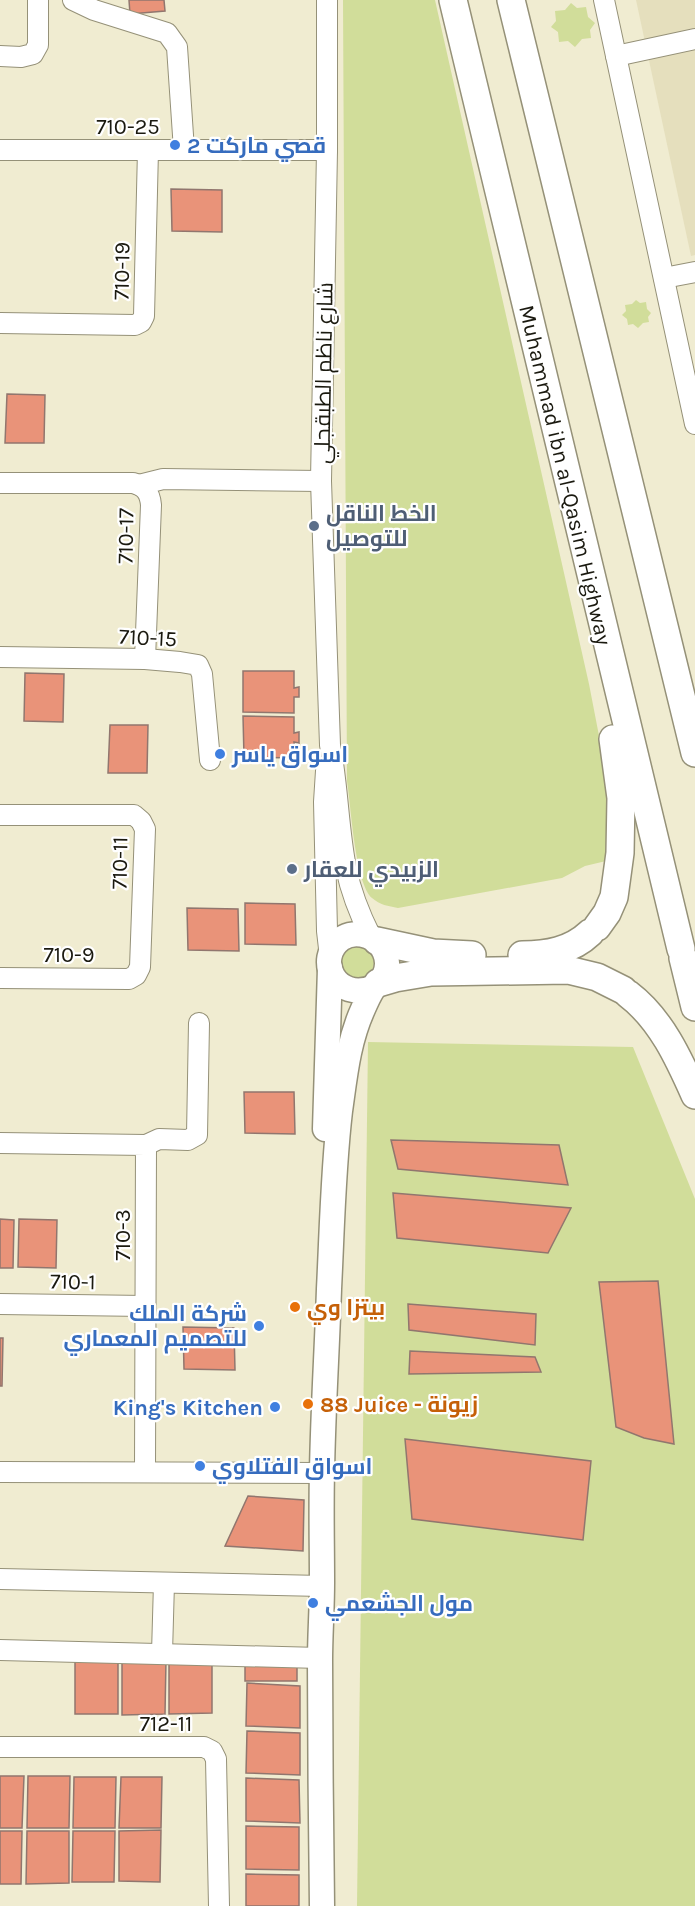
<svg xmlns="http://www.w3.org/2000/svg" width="695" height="1906" font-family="Karla,Cairo,sans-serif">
<rect width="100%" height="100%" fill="#f0ecd1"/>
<polygon fill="#e5dfbd" points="636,0 695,0 695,255 691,256"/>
<g fill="#d1dd9a">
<path d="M343,0H435L589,684L606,772V861L585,866L562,878L398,908C388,906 380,905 372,898C355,883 351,806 347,781Z"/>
<polygon points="571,3 577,8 586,7 588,17 595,23 590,30 591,38 582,39 575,47 568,41 559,42 558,32 551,27 556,21 555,11 565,10"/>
<polygon points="636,300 640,303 646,302 647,309 651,313 648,317 649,322 643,323 638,328 633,324 628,325 627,319 622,315 626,311 625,305 632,304"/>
<circle cx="358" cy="962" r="16"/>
<polygon points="368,1042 633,1047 695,1199 695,1906 357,1906"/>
</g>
<g fill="#e99379" stroke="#91766e" stroke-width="1.5">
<polygon points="129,0 164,0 165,11 130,14"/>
<polygon points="171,189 222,190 222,232 172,231"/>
<polygon points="7,394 45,395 44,443 5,443"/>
<polygon points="243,671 294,671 294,688 299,687 299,697 294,697 294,713 243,712"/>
<polygon points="25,673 64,674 63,722 24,721"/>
<polygon points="243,716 294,717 294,733 299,732 299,743 294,742 294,758 244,757"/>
<polygon points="110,725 148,725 147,773 108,773"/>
<polygon points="245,903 295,904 296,945 245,944"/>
<polygon points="187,908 238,909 239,951 188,950"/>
<polygon points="244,1092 294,1092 295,1134 245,1133"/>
<polygon points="391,1140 559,1145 568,1185 398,1169"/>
<polygon points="393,1193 571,1208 548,1253 397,1238"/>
<polygon points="0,1219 14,1220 13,1268 0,1268"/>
<polygon points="19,1219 57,1220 56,1268 18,1267"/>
<polygon points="658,1281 674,1444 644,1438 616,1427 599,1282"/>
<polygon points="408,1304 536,1314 535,1345 409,1330"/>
<polygon points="183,1327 234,1328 235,1370 184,1369"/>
<polygon points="0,1338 3,1338 2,1386 0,1386"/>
<polygon points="410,1351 535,1357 541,1372 409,1374"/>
<polygon points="405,1439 591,1461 583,1540 412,1519"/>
<polygon points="248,1496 304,1500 303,1551 225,1546"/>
<polygon points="245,1659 297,1660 297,1681 245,1681"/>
<polygon points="118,1660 118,1714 75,1714 75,1661"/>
<polygon points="166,1660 165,1714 122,1715 122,1661"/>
<polygon points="212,1660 212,1713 169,1714 169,1662"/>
<polygon points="247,1683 300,1686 300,1728 246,1726"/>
<polygon points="247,1731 300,1733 300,1775 246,1773"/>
<polygon points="0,1776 24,1776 22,1828 0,1828"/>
<polygon points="28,1776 70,1776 69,1828 27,1828"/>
<polygon points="74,1777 116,1777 115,1828 73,1828"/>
<polygon points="121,1777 162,1777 161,1828 119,1828"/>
<polygon points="246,1778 299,1780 300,1823 246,1821"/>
<polygon points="246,1826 299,1827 299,1870 246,1869"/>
<polygon points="161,1830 160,1882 119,1881 119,1831"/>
<polygon points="0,1831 22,1831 21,1884 0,1884"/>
<polygon points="27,1831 69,1831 69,1883 26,1884"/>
<polygon points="73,1831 115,1831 114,1882 72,1882"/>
<polygon points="246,1874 299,1875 299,1906 246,1906"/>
</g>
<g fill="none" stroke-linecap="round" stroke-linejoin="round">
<defs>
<g id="minor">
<polyline points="73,0 94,10 167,33 177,47 184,150"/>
<path d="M327,0V150L321,481L330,745C338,786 338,827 346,868C351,893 360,915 371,937"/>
<polyline points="604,0 695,424"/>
<polyline points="0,56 21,57 33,54 38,45 38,0"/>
<polyline points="616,56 695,39"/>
<polyline points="0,150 327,150"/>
<polyline points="664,278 695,272"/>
<polyline points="0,323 135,325 141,322 144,316 148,150"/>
<path d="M0,483H133C145,486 150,493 151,505L145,659"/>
<polyline points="139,485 163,479 321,481"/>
<polyline points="0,657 145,659 180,662 198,665 202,674 210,760"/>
<polyline points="326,771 324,802 327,931 330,957"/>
<polyline points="0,815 134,815 141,821 145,829 140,967 136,975 129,979 0,978"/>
<polyline points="0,1143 146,1145 145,1471"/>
<polyline points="146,1145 159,1139 188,1140 197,1135 199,1023"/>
<polyline points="0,1304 145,1306"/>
<polyline points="0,1472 322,1473"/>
<polyline points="0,1579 322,1586"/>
<polyline points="0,1650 320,1658"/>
<polyline points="162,1653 164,1583"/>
<polyline points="0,1747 204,1747 212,1751 216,1759 219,1906"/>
</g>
<g id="major">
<polyline points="325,1129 330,968"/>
<path d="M322,1906C321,1824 320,1743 320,1661C320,1635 322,1609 322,1583C322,1546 321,1509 322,1472C323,1411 327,1350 329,1289C332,1229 333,1170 340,1111C345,1076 348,1042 363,1009C366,1002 369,995 373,989C376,985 381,981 384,976C392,960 383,941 367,936C358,933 348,934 341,939C314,959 336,1003 374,987"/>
</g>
<g id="highway">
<polyline points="453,0 681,949"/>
<polyline points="511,0 695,753"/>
<polyline points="597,927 607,913 614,897 620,853 621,798 613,739"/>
<polyline points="377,941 433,953 472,955"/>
<path d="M522,955C547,955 571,951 590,933"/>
<polyline points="683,958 695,1007"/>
<polyline points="378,983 395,978 431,972 568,970 597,977 623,990"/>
<path d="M628,994C661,1019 679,1059 695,1095"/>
</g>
</defs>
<use href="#minor" stroke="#959178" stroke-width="22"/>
<use href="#major" stroke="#959178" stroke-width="27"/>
<use href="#highway" stroke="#959178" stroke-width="30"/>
<use href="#minor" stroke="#fff" stroke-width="20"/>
<use href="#major" stroke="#fff" stroke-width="24"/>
<use href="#highway" stroke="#fff" stroke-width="27"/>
</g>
<g fill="#3f7fe0" stroke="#fff" stroke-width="2">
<circle cx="175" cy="145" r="6"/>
<circle cx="220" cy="754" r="6"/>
<circle cx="259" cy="1326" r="6"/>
<circle cx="275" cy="1407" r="6"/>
<circle cx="200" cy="1466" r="6"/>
<circle cx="313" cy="1603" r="6"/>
</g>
<g fill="#5c6f8a" stroke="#fff" stroke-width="2">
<circle cx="314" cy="526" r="6"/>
<circle cx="292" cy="869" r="6"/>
</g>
<g fill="#e8710a" stroke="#fff" stroke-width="2">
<circle cx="295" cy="1307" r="6"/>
<circle cx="308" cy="1404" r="6"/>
</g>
<g text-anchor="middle" stroke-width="4.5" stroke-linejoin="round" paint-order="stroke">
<g font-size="22" fill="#1a190f" stroke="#fff">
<text x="128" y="134">710-25</text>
<text transform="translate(121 271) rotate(-89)" y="8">710-19</text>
<text transform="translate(323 373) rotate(-89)" y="8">شارع ناظم الطبقجلي</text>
<text transform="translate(566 475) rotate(77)" y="8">Muhammad ibn al-Qasim Highway</text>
<text transform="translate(125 536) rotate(-89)" y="8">710-17</text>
<text transform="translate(148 637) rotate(3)" y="8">710-15</text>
<text transform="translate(119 863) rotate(-89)" y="8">710-11</text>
<text x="69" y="962">710-9</text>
<text transform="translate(122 1235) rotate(-90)" y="8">710-3</text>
<text transform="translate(73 1281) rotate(1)" y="8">710-1</text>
<text x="166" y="1731">712-11</text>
</g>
<g font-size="22" font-weight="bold" fill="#366cbe" stroke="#fff" text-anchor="start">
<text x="187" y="153">قصي ماركت 2</text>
<text x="232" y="762">اسواق ياسر</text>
<text x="247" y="1321" text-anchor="end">شركة الملك<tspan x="247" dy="25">للتصميم المعماري</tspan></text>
<text x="263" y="1415" text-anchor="end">King's Kitchen</text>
<text x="212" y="1474">اسواق الفتلاوي</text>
<text x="325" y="1611">مول الجشعمي</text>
</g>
<g font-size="22" font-weight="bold" fill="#4e5e75" stroke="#fff" text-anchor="start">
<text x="326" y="521">الخط الناقل<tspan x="326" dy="25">للتوصيل</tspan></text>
<text x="304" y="877">الزبيدي للعقار</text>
</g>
<g font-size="22" font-weight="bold" fill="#c56008" stroke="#fff" text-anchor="start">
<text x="307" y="1315">بيتزا وي</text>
<text x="320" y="1412">88 Juice - زيونة</text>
</g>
</g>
</svg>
